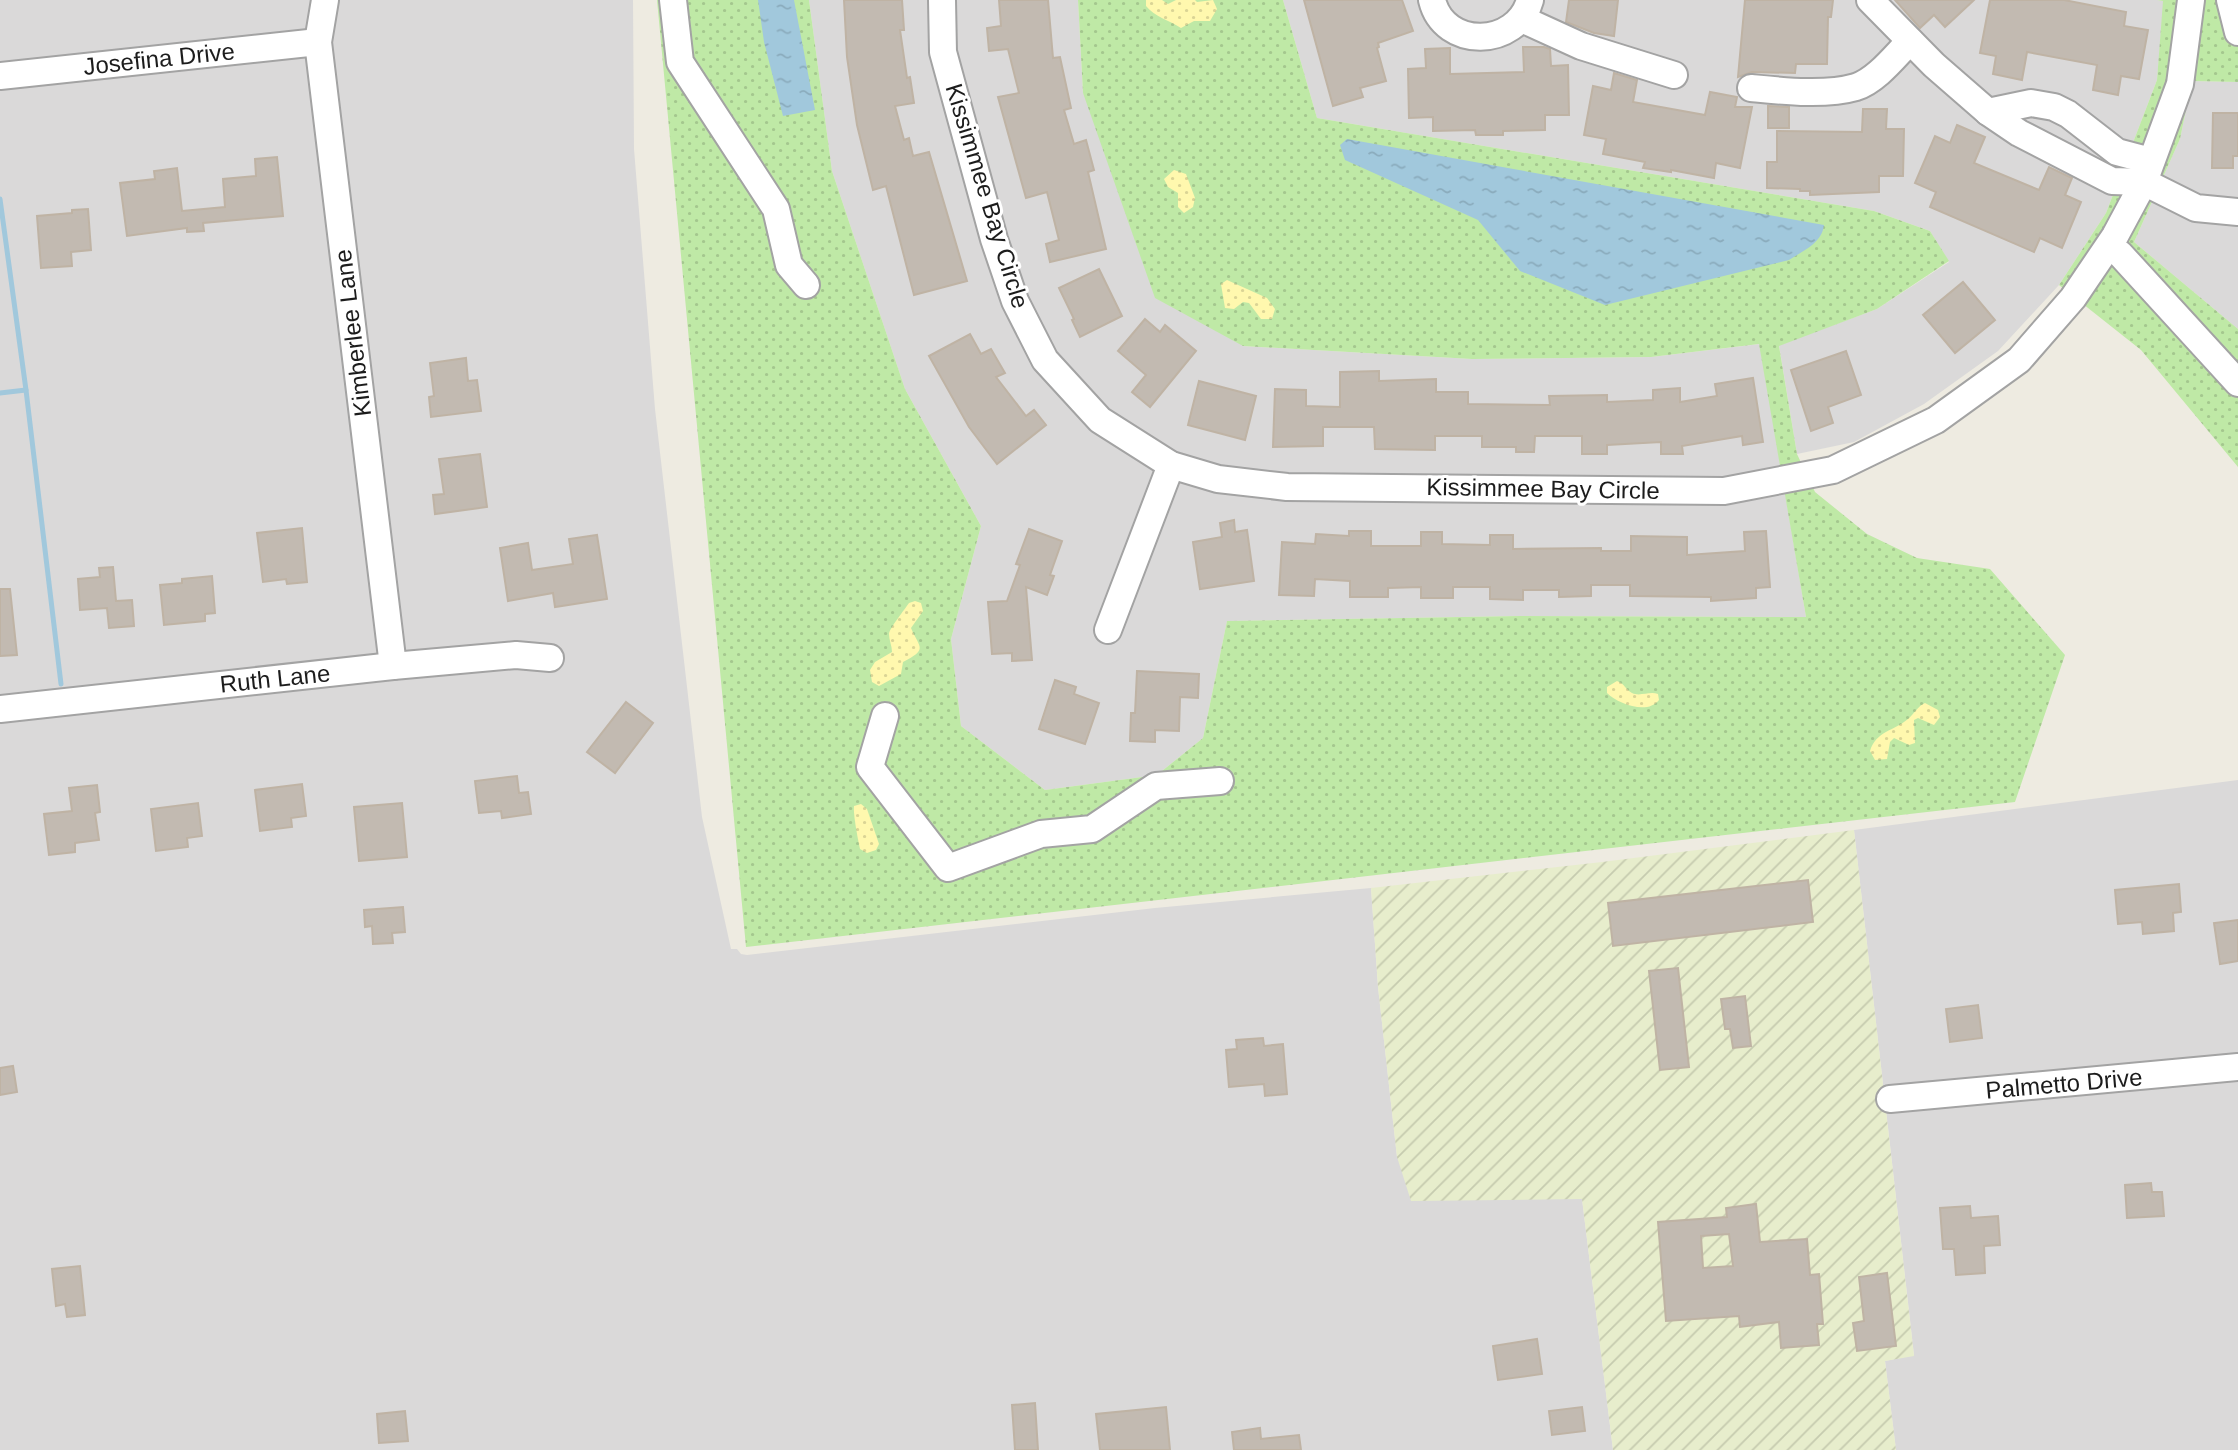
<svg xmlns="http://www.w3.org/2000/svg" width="2238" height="1450" font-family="Arial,sans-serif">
<defs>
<pattern id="farmland-furrows" width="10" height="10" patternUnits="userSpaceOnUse" patternTransform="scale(1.75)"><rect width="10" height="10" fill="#e7edcc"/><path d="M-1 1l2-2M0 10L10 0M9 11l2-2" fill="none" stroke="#c6cbaf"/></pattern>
<pattern id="grass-dots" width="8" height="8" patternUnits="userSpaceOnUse" patternTransform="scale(1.75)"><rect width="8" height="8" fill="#bfe9a6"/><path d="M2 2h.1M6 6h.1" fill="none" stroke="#a4c78e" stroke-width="1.8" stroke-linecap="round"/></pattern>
<pattern id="sand-dots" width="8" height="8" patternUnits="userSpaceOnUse" patternTransform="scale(1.75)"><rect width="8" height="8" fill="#fff8ae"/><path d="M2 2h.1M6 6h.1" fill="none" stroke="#dad495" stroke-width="1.8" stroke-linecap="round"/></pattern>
<pattern id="water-ripples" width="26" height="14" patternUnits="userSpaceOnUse" patternTransform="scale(1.75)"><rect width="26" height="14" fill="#a1c8dc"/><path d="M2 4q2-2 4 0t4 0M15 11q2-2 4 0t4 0" fill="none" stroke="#8aabbc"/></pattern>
</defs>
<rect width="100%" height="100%" fill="#eeebe1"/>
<g fill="#dad9d9">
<polygon points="0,0 314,0 308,33 0,67"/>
<polygon points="335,0 633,0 634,149 655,409 702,817 731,949 737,949 741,954 747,955 1155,908 1371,888 1378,987 1397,1157 1582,1199 1613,1450 0,1450 0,718 515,664 559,669 562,650 515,646 403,655 328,41"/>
<polygon points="809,0 1078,0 1083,93 1242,346 1472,359 1651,357 1760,344 1806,617 1520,616 1227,621 1203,738 1157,775 1045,790 961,726 951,639 981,526 905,389 832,171"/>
<polygon points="1283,0 2157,0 2164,1 2157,80 2106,213 2059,285 1998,351 1924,404 1854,442 1797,454 1779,345 1877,309 1949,262 1930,231 1874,211 1317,118"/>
<polygon points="308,52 382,657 0,699 0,86"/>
<polygon points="2192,81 2238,82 2238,329 2134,242 2180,139"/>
<polygon points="2238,780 2238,1450 1896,1450 1885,1361 1914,1355 1854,830"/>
</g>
<polygon fill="url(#farmland-furrows)" points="1854,830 1914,1356 1885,1361 1896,1450 1613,1450 1582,1199 1411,1201 1397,1157 1378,987 1371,888 1602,862"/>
<g fill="url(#grass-dots)">
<polygon points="657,0 809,0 832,171 905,389 981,526 951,639 961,726 1045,790 1157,775 1203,738 1227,621 1520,616 1806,617 1759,344 1651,357 1472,359 1243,346 1155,298 1083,93 1078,0 1283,0 1317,118 1874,211 1930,231 1949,261 1877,309 1779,346 1797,454 1815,492 1867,534 1917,558 1990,569 2065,655 2015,802 746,947"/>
<polygon points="2157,0 2238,0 2238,82 2192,81 2180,139 2134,242 2238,329 2238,467 2141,350 2059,285 2106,213 2157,80 2163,1"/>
</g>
<g fill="url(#sand-dots)">
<path d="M1146,0H1162L1168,4L1176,0H1195L1197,2L1213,0L1217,9L1210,21H1194L1181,28C1169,20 1155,17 1146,6Z"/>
<polygon points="1174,170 1186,174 1195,198 1193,207 1184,213 1178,207 1178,193 1168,187 1164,179"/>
<polygon points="1227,280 1267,298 1275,309 1272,319 1261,319 1249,303 1243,302 1234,309 1225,308 1221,284"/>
<path d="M915,601L921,603L923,611L911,628C920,649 928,649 903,662L901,674L879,686L872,682L870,670L875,662L892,652C892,646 889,640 889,634C889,629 905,609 909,603Z"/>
<path d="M1617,681C1625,684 1625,689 1632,693C1640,697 1649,691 1658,694L1659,700C1648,715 1618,704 1607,693V687Z"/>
<path d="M1925,703L1938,710L1940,717L1934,725L1918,718L1914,720L1915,743L1909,745L1894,738L1890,742L1887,759L1875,760L1870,751C1876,731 1894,731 1908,719C1915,713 1917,707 1925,703Z"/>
<path d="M861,804L867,809L879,844L876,850L867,853L860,849C858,840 853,814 854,806Z"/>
</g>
<g fill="url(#water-ripples)">
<polygon points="758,0 794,0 815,110 783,116 764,42"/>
<path d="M1347,139L1824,225C1822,243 1803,251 1789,260L1605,305L1520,271L1478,220L1345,160L1340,145Z"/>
</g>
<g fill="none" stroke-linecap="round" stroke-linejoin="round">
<g stroke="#a1c8dc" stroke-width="5">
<polyline points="0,199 26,390 61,684"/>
<polyline points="0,393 26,390"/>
</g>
</g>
<g fill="#c2bab1" stroke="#bfb3a4" stroke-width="2" fill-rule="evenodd">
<polygon points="844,0 902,0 904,30 900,30 907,78 910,77 914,103 895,106 904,140 909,138 913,156 929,152 967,281 914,295 886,186 873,190 857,125 847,57"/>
<polygon points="999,0 1048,0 1053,58 1060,57 1071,108 1064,110 1074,144 1086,140 1094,170 1088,172 1106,249 1050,262 1046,244 1059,240 1047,192 1026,198 998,97 1019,93 1008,49 989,51 987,28 1001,26"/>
<polygon points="1304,0 1402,0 1413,31 1378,43 1379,47 1377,48 1386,81 1360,88 1363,97 1333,106"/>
<polygon points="1569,0 1618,0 1614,36 1594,33 1566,22"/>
<polygon points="1745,0 1833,0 1831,17 1828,17 1827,64 1796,64 1795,73 1752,72 1738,77"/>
<polygon points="1895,0 1974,0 1945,27 1934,15 1920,28"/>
<polygon points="1990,0 2064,0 2126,12 2124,26 2148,30 2139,79 2121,76 2118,95 2093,90 2097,65 2027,52 2022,80 1993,74 1996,56 1980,53"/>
<polygon points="1523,47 1544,47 1550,49 1551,66 1568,65 1569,115 1545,115 1545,130 1503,131 1503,135 1476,135 1475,130 1433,131 1433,117 1409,118 1408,69 1426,68 1425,49 1450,48 1450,74 1524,72"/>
<polygon points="1614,73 1637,80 1633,102 1705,115 1710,92 1737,97 1735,107 1752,107 1740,168 1716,163 1714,178 1671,170 1671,172 1643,168 1645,162 1603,154 1606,139 1584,135 1593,86 1611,90"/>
<polygon points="1768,106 1789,107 1789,128 1768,128"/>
<polygon points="1863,109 1887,109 1886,129 1904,129 1903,176 1879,176 1879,192 1810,195 1810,191 1800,191 1800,189 1767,188 1767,162 1777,162 1777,131 1862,132"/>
<polygon points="2213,113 2238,113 2238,156 2233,156 2233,168 2212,168"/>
<polygon points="1957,125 1985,137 1974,163 2039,190 2049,167 2072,178 2065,195 2081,202 2062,248 2040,238 2034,252 1930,207 1936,192 1915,183 1935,136 1950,143"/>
<polygon points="277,157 283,216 203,223 204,231 187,232 187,228 127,236 120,183 155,179 154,171 177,168 182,211 225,207 223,179 256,176 255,159"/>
<polygon points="88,209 91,250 71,252 72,266 41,268 37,216 72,213 72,210"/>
<polygon points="1099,269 1122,316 1080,337 1072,320 1074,319 1059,288"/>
<polygon points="1963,282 1995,320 1955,353 1923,315"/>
<polygon points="1145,319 1160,332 1165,325 1196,351 1150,407 1132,392 1146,375 1118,351"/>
<polygon points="970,334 981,354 991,349 1005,373 996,377 1026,416 1034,410 1046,425 997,464 969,427 929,356"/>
<polygon points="1846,351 1861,395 1828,407 1833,423 1811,431 1791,370"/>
<polygon points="466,358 468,381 477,380 481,411 431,417 429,397 434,396 430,363"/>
<polygon points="1379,371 1379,381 1436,379 1436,392 1468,392 1468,404 1550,405 1549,396 1607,395 1607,402 1653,400 1653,390 1680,388 1680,402 1717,396 1715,384 1753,378 1763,442 1743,445 1742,436 1682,446 1683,454 1661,454 1661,442 1607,445 1607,454 1582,454 1582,436 1535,436 1534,452 1516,452 1516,447 1482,447 1482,436 1435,436 1435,450 1375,449 1374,427 1323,427 1323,446 1273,447 1275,389 1306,390 1306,406 1340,407 1340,372"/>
<polygon points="1199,381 1256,396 1245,440 1188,425"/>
<polygon points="480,454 487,507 435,514 433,495 444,494 439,459"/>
<polygon points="1234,520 1235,532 1247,530 1254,581 1200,589 1193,542 1222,537 1220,523"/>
<polygon points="302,528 307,582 287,584 286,579 263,582 257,533"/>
<polygon points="1029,529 1062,541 1050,575 1054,576 1047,595 1026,587 1032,660 1012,661 1012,653 992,654 988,602 1007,601 1020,565 1016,564"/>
<polygon points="1349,531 1371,531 1371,546 1421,546 1421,532 1442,532 1442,544 1490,545 1490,535 1513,535 1513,549 1601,548 1601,551 1631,551 1631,536 1687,537 1687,555 1745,551 1744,532 1766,531 1770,587 1756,588 1756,598 1711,601 1711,597 1630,596 1630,585 1591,585 1591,596 1559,597 1559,590 1523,590 1523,600 1490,599 1490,587 1453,587 1453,598 1421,598 1421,587 1388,588 1388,597 1350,597 1350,581 1315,579 1314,596 1279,595 1282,542 1315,544 1316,534 1349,536"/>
<polygon points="597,535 607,599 555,607 553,593 508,601 500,548 528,543 532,570 573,564 569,539"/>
<polygon points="113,567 116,601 132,600 134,626 109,628 107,608 80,610 78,579 100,577 99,568"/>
<polygon points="212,576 215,613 205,614 205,621 164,625 160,585 182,583 182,579"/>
<polygon points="0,589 10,589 17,655 0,656"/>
<polygon points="1137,671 1199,674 1198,698 1180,697 1179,731 1155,730 1155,742 1130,741 1131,713 1135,713"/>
<polygon points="1055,680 1076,687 1074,694 1099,703 1085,744 1039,729"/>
<polygon points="626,702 653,723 615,773 587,752"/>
<polygon points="517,776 519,793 528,792 531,814 502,818 501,811 479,813 475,781"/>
<polygon points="302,784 306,816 291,818 292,827 260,831 255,790"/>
<polygon points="97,785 100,812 95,813 99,840 75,843 75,852 49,855 44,814 72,811 69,788"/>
<polygon points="198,803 202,836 187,838 188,847 156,851 151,809"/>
<polygon points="402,803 407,857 359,861 354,807"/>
<polygon points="1808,880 1813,922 1613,946 1608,903"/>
<polygon points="2179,884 2181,912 2173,913 2174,931 2143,934 2142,922 2118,924 2115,890"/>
<polygon points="403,907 405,932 392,933 393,943 373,944 372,926 365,927 364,910"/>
<polygon points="2238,920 2238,961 2220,964 2214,923"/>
<polygon points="1678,968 1689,1067 1660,1070 1649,971"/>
<polygon points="1745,996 1751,1046 1733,1048 1730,1029 1725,1029 1721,999"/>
<polygon points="1978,1005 1982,1038 1950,1042 1946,1009"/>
<polygon points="1263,1038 1264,1046 1283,1044 1287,1094 1265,1096 1264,1084 1229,1087 1226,1050 1237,1049 1236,1040"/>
<polygon points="13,1066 17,1092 0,1095 0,1068"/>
<polygon points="2151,1183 2152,1192 2162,1192 2164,1216 2127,1218 2125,1185"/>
<path d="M1756,1204L1760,1242L1807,1239L1810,1275L1819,1274L1823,1324H1817L1819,1345L1781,1348L1779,1322L1740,1327L1739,1316L1666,1321L1658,1222L1727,1217L1726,1208ZM1729,1234L1733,1266L1703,1268L1701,1236Z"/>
<polygon points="1970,1206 1971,1218 1998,1216 2000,1245 1984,1246 1985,1273 1956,1275 1954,1249 1943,1249 1940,1208"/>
<polygon points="80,1266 85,1315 67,1317 65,1304 56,1306 52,1269"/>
<polygon points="1887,1273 1896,1346 1857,1351 1853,1323 1864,1321 1859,1277"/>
<polygon points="1537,1339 1542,1374 1498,1380 1493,1346"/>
<polygon points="1035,1403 1038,1450 1015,1450 1012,1405"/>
<polygon points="1166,1407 1170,1450 1100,1450 1096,1414"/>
<polygon points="1582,1407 1585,1431 1552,1435 1549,1411"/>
<polygon points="405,1411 408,1441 379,1443 377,1414"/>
<polygon points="1260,1428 1261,1439 1299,1435 1301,1450 1234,1450 1232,1432"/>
</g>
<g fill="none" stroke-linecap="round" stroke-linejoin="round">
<defs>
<g id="minor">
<polyline points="325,0 318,42 393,666"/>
<polyline points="673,0 680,62 776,209 789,265 806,285"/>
<polyline points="942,0 943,52 994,239 1015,301 1045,360 1100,420 1171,465 1218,479 1287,487 1724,491 1833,470 1936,420 2019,360 2073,298 2115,236 2144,182 2180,84 2191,0"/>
<path d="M1432,0C1444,50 1517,48 1530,0"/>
<polyline points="1870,0 1934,65 1988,112 2019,133 2112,181 2144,182 2196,208 2238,212"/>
<polyline points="2230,0 2238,32"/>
<polyline points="1522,19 1581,46 1674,75"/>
<polyline points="0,76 318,42"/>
<path d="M1751,88C1782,91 1825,96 1856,87C1877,80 1895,56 1910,41"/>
<polyline points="1988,112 2031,103 2054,107 2068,114 2117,152 2151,161"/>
<polyline points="2120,254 2238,383"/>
<polyline points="1108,630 1171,465"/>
<polyline points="0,709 393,666 516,655 550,658"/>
<polyline points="885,716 870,767 948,868 1041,834 1092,829 1156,786 1220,781"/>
<polyline points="1890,1099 2238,1067"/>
</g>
</defs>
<use href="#minor" stroke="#a3a3a3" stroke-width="30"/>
<use href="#minor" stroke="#fff" stroke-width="26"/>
</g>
<g text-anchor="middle" stroke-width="6" stroke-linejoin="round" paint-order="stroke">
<g font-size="24" fill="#1c1c1c" stroke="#fff">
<text transform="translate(159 59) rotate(-6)" y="8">Josefina Drive</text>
<text transform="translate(987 196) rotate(73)" y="8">Kissimmee Bay Circle</text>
<text transform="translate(353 333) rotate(-97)" y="8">Kimberlee Lane</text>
<text transform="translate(1543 489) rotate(1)" y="8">Kissimmee Bay Circle</text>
<text transform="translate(275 679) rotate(-6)" y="8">Ruth Lane</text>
<text transform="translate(2064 1084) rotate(-5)" y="8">Palmetto Drive</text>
</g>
</g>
</svg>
